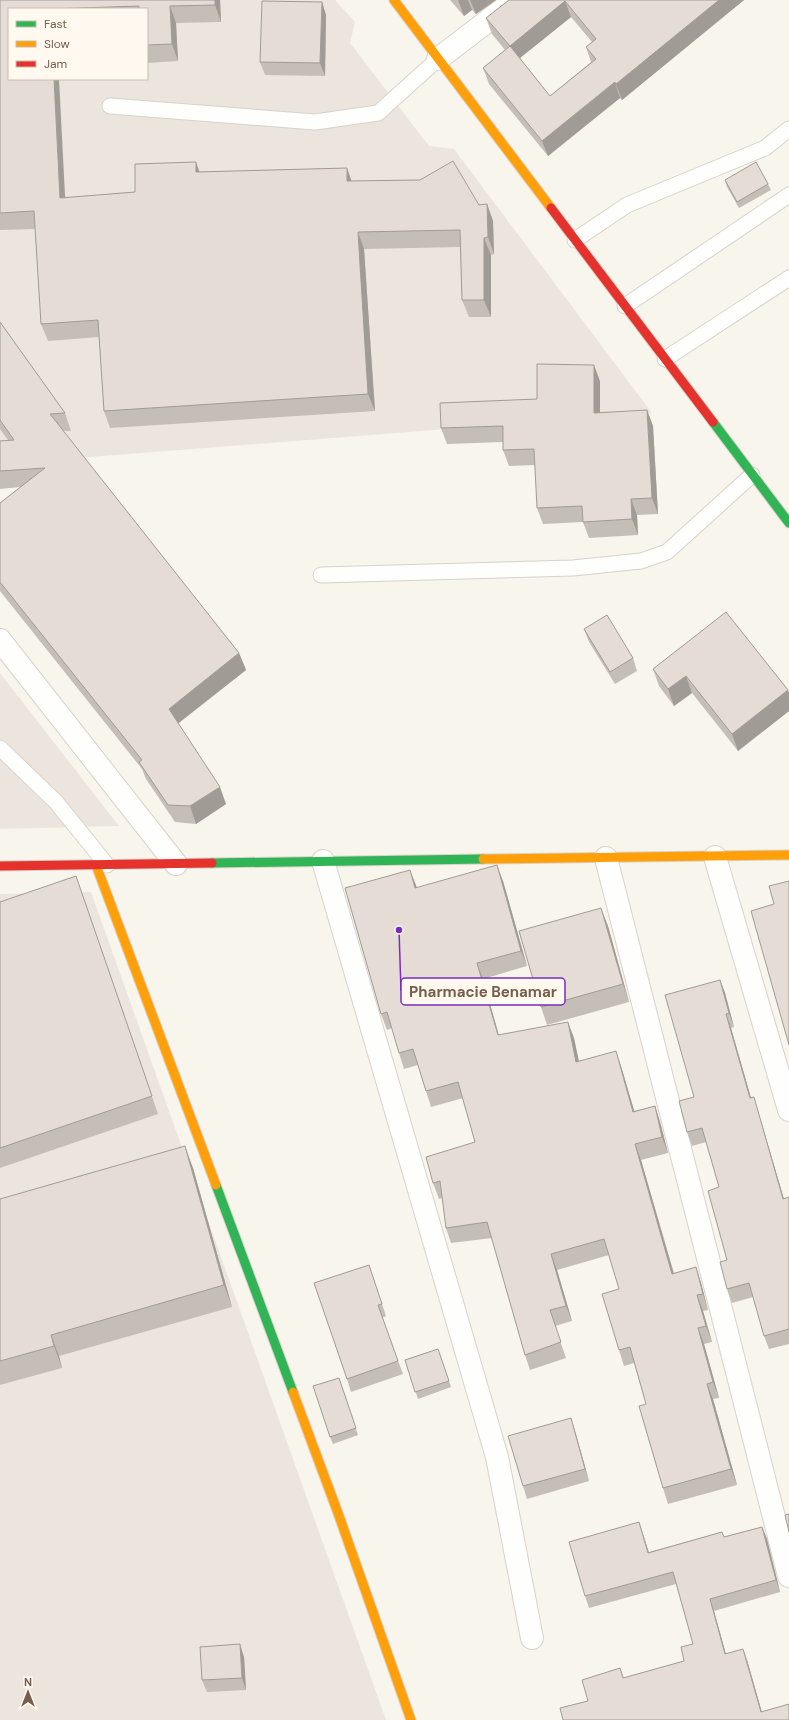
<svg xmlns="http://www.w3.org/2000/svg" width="789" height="1720" font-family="'DM Sans',sans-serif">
<rect width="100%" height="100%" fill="#f8f5ed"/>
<g fill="#ebe5de" fill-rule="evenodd">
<path d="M0,0H335L355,22L350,43L429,146L454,149L652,413L0,464ZM9,9H147V79H9Z"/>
<polygon points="0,673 119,826 0,829"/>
<polygon points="91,892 386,1720 0,1720 0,894"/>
</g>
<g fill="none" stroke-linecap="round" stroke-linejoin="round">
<defs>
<g id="lane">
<polyline points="110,106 315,122 378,113 438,59"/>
<polyline points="575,240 627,205 765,148 789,129"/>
<polyline points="625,306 789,195"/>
<polyline points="665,359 789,278"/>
<polyline points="321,575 573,568 641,561 667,552 752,475"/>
<polyline points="0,748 56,802 107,865"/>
</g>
<g id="street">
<polyline points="438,59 515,0"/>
<polyline points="0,640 176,864"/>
<polyline points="715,857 789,1110"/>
<polyline points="606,858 789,1576"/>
<polyline points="323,861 497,1457 532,1638"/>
</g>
<g id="fast">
<polyline points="713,422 789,523"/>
<polyline points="212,863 483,859"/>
<polyline points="216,1185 293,1392"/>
</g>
<g id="slow">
<polyline points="394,0 551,208"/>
<polyline points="483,859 789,855"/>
<polyline points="96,865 216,1185"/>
<polyline points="293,1392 338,1513 411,1720"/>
</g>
<g id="jam">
<polyline points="551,208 713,422"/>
<polyline points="0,866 212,863"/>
</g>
</defs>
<use href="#lane" stroke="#d7d2cb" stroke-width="17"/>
<use href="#street" stroke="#d7d2cb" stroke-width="24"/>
<use href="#fast" stroke="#d8d1c9" stroke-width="11"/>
<use href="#slow" stroke="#d8d1c9" stroke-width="11"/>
<use href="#jam" stroke="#d8d1c9" stroke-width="11"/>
<use href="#lane" stroke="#fefefc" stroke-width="15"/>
<use href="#street" stroke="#fefefc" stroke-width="22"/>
<use href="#fast" stroke="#30b455" stroke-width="9"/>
<use href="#slow" stroke="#ff9f0a" stroke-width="9"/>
<use href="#jam" stroke="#e5322d" stroke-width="9"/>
</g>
<g fill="#c5beb7" fill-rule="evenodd">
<polygon points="0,0 220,0 221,22 176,23 178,61 147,63 147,9 9,9 66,198 135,192 200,172 347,168 351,181 479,205 487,204 493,221 494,254 491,255 491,317 469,317 462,300 460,247 364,249 375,411 110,428 104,411 99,337 48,341 41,324 35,229 0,230"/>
<polygon points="450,0 496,0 476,14 472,10 464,16"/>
<path d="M509,0H744L622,100L620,98L548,156L489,84L483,68L505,50L492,34L486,18ZM571,17L592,42L586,47L591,62L550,96L520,58Z"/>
<polygon points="322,2 326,15 325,76 265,75 260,62"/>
<polygon points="725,180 768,184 771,190 739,208 727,187"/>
<polygon points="0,322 65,413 71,431 63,431 239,653 246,670 178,723 226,804 196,824 175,822 146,779 142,769 0,591 0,503 20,487 0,489 0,441 8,440 0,429"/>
<polygon points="600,381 600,413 647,410 653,426 658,514 637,515 638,535 589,538 583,522 543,524 537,508 535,465 509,466 503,450 503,442 447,444 441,428 537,399"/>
<polygon points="584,629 633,658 637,671 615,684 589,642"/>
<polygon points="653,669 788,690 789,693 789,711 738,751 692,693 674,706 659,686"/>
<polygon points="76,876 158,1114 0,1168 0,902"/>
<polygon points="503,881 527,966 483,979 499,1035 574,1038 579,1061 621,1066 634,1111 655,1106 660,1122 668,1153 641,1160 674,1273 696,1267 701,1283 708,1310 703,1311 712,1342 704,1344 719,1398 713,1399 737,1485 668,1504 663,1488 646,1404 634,1363 624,1366 619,1350 619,1289 609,1255 557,1270 572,1321 555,1326 566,1358 530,1370 525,1355 492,1238 451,1243 446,1228 442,1198 439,1199 433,1183 475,1142 463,1098 431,1107 426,1091 418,1065 404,1069 399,1053 392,1028 387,1030 381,1014 416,888"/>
<polygon points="608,926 629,1002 547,1025 541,1007"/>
<polygon points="720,980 725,993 734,1027 731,1028 751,1098 758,1111 784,1199 789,1197 789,1344 769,1349 764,1336 753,1297 732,1303 727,1289 727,1260 719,1187 706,1142 692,1146 687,1132 694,1097"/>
<polygon points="193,1168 232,1307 59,1356 62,1368 0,1385 0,1199"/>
<polygon points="369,1265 386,1316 382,1318 403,1374 351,1392 347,1379"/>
<polygon points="438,1349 451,1387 418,1399 405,1360"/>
<polygon points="339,1378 358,1435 333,1444 330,1437"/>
<polygon points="571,1418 575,1431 589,1481 527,1499 523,1486"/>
<polygon points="639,1522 649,1552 722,1532 724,1537 762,1527 767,1539 780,1592 714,1611 726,1654 747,1660 762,1712 789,1720 588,1701 620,1668 624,1678 684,1661 693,1644 676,1584 589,1608 585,1596"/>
<polygon points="244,1657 246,1690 207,1692 202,1680"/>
</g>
<g fill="#a09b95">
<polygon points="215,0 220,0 221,22 215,5"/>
<polygon points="458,0 468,0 472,10 464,16"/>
<polygon points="470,0 496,0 476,14"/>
<polygon points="719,0 744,0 622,100 616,84"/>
<polygon points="565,1 571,17 515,62 510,46"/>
<polygon points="322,2 326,15 325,76 320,63"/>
<polygon points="170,6 176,23 178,61 172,44"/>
<polygon points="54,79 59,79 66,215 60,198"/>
<polygon points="615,82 620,98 548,156 542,141"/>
<polygon points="196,162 202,179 196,172"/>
<polygon points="347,168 353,185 347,181"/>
<polygon points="487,204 493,221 494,254 488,237"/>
<polygon points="358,232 364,249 375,411 368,394"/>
<polygon points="484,238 491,255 491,317 484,300"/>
<polygon points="594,365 600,381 600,429 594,413"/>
<polygon points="647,410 653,426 658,514 652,498"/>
<polygon points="631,499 637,515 638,535 632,519"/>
<polygon points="239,653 246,670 175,726 169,709"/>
<polygon points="686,676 692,693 674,706 668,689"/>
<polygon points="788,690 789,693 789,711 738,751 732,734"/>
<polygon points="220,787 226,804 196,824 190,806"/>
<polygon points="497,865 503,881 527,966 521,951"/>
<polygon points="410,870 416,885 421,904 415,888"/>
<polygon points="601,908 608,926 629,1002 623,984"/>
<polygon points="477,963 483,979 503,1051 498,1035"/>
<polygon points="720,980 725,993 734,1027 729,1013"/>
<polygon points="726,1014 731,1028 755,1112 750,1098"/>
<polygon points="568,1022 574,1038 582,1078 576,1062"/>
<polygon points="616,1051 621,1066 639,1127 633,1112"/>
<polygon points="754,1097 758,1111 788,1213 783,1199"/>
<polygon points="655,1106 660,1122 668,1153 662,1137"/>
<polygon points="635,1144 641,1160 678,1289 672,1274"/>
<polygon points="185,1146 193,1168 232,1307 224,1285"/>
<polygon points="551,1254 557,1270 572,1321 566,1306"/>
<polygon points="696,1267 701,1283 708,1310 703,1294"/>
<polygon points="697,1295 703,1311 712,1342 706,1326"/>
<polygon points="698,1328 704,1344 719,1398 713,1382"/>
<polygon points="51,1335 59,1356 62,1368 54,1346"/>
<polygon points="707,1384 713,1399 737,1485 731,1469"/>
<polygon points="571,1418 575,1431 589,1481 585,1469"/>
<polygon points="639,1522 643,1534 652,1564 648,1553"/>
<polygon points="762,1527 767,1539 780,1592 776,1580"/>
<polygon points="710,1599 714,1611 729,1666 725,1654"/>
<polygon points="240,1644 244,1657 246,1690 242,1678"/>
<polygon points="743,1649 747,1660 764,1720 761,1712"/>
</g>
<g fill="#e5ddd5" stroke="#a09b95" fill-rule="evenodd">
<polygon points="0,0 215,0 215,5 170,6 172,44 147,45 147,9 139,9 139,6 50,9 9,9 9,79 54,79 60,198 135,192 135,164 196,162 196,172 347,168 347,181 420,180 453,161 479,205 487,204 488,237 484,238 484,300 462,300 460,230 358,232 368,394 104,411 98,320 41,324 34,211 0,213"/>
<path d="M509,0H719L616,84L615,82L542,141L483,68L510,46L486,18ZM565,1L596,39L586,47L596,59L550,96L510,46Z"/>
<polygon points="262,1 322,2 320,63 260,62"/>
<polygon points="756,162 768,184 737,202 725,180"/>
<polygon points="0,322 65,413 50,414 239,653 169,709 220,787 190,806 168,805 139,762 142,760 0,582 0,503 45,468 0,471 0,441 14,440 0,420"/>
<polygon points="537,364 594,365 594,413 647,410 652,498 631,499 632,519 583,522 582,506 537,508 534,449 503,450 503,426 441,428 440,403 537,399"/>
<polygon points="726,612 788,690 732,734 686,676 668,689 653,669"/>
<polygon points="607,615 633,658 610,672 584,629"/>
<polygon points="497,865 521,951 477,963 498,1035 568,1022 576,1062 616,1051 633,1112 655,1106 662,1137 635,1144 672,1274 696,1267 703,1294 697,1295 706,1326 698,1328 713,1382 707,1384 731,1469 663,1488 639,1406 646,1404 630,1347 619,1350 602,1294 619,1289 604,1239 551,1254 566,1306 550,1310 561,1342 525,1355 487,1222 446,1228 440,1181 433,1183 426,1157 475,1142 458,1082 426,1091 413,1049 399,1053 387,1012 381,1014 345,888 410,870 415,888"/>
<polygon points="76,876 152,1096 0,1148 0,902"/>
<polygon points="789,881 789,1045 751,911 774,904 769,886"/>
<polygon points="601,908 623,984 541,1007 519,931"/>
<polygon points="720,980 729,1013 726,1014 750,1098 754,1097 783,1199 789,1197 789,1329 764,1336 749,1283 727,1289 720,1262 727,1260 708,1191 719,1187 702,1128 687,1132 679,1101 694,1097 665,995"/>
<polygon points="185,1146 224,1285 51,1335 54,1346 0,1361 0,1199"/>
<polygon points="369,1265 382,1304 378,1305 398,1361 347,1379 314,1283"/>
<polygon points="438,1349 449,1381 415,1392 405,1360"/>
<polygon points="339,1378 356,1428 330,1437 313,1386"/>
<polygon points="571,1418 585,1469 523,1486 508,1436"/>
<polygon points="789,1514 789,1532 785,1515"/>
<polygon points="639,1522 648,1553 722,1532 724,1537 762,1527 776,1580 710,1599 725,1654 743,1649 761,1712 789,1704 789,1720 563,1720 560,1708 588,1701 582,1680 620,1668 623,1678 684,1661 681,1647 693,1644 673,1572 585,1596 569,1542"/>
<polygon points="240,1644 242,1678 202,1680 200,1647"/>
</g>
<path fill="none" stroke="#7b2cbf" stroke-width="1.5" d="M399 930L401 991"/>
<circle fill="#7b2cbf" stroke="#fff9ef" stroke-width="1.5" cx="399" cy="930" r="4"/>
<rect fill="#fff9ef" stroke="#7b2cbf" stroke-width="1.5" x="401" y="978" width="164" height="27" rx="4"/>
<g font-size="15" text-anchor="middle" font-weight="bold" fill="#775d4c">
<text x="483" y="997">Pharmacie Benamar</text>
</g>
<rect x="8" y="8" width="140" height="72" fill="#fff9ef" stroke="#c9bbae"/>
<rect x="16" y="21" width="20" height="6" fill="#30b455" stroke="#c9bbae"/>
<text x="44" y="28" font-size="12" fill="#775d4c">Fast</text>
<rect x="16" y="41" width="20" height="6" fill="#ff9f0a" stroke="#c9bbae"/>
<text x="44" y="48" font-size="12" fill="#775d4c">Slow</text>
<rect x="16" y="61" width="20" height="6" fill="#e5322d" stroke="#c9bbae"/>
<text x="44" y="68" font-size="12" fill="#775d4c">Jam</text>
<g transform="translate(28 1692)" stroke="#fff9ef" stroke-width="3" paint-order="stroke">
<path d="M0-3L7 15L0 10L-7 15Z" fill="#775d4c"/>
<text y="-6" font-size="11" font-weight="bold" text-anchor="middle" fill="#775d4c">N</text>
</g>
</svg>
